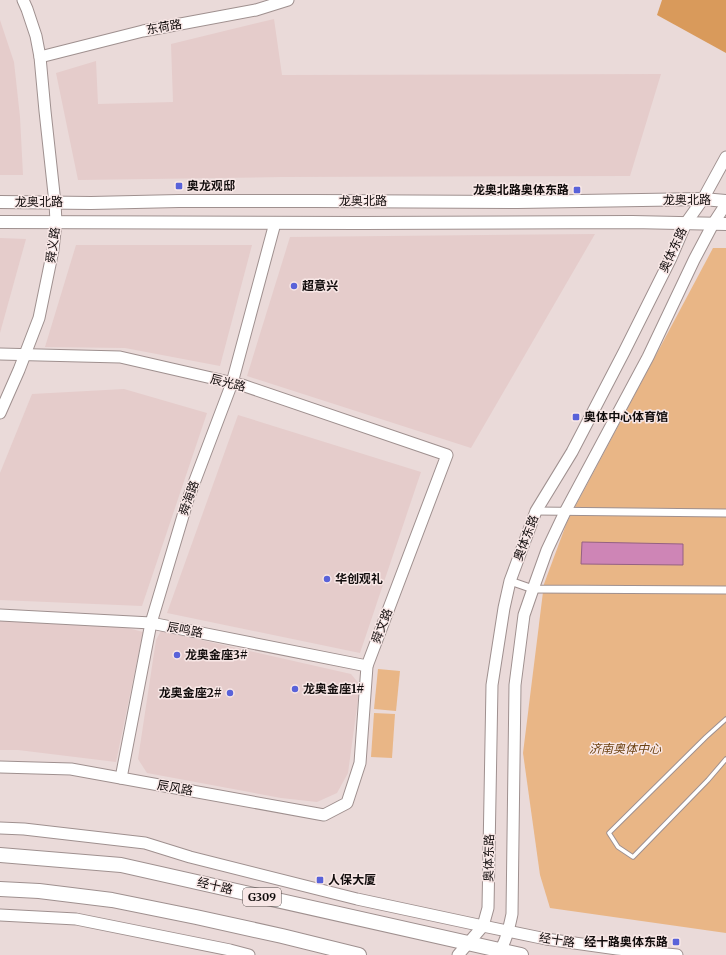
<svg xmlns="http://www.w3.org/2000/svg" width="726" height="955" font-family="Merriweather,'Noto Sans SC',serif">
<rect width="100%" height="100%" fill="#eadad9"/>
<g fill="#e5cccb">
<polygon points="274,19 282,75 661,74 630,176 282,177 78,180 56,73 96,61 98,104 173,102 171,44"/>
<polygon points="0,20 14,62 20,117 23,175 0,175"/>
<polygon points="595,234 471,448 247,376 290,237"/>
<polygon points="0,238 26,239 0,333"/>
<polygon points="76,245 252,245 220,366 125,348 45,347"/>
<polygon points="124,389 207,413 142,606 0,600 0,473 32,394"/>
<polygon points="238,415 421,472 360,653 167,613"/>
<polygon points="0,617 48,620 128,628 143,632 116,762 18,750 0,750"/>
<polygon points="161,631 351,674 360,685 348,773 337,793 317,802 281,798 147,773 138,759 156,640"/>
</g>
<g fill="#e9b686">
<polygon points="713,248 726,248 726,933 550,908 540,875 523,753 544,584 567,522"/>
<polygon points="378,669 400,671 396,711 374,709"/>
<polygon points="374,713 395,714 392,758 371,757"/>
</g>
<polygon fill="#d99a5b" points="662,0 726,0 726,53 657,15"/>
<polygon fill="#ce85b6" stroke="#956183" points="582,542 683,544 683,565 581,564"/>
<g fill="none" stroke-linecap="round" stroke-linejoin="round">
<defs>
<polyline id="lane" points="726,719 706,737 609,833 618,847 633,857 708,780 726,759"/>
<g id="street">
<polyline points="536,511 726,513"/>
<polyline points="510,581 533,589 726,590"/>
</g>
<g id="secondary">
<polyline points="40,57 143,31 256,10 288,0"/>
<polyline points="0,354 120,357 242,385 447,455 367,666 360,763 347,803 324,815 71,769 0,767"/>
<polyline points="0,413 19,370 39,318 53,250 56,222 55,203 45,111 40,57 36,36 27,9 23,0"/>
<polyline points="0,615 151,623 367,666"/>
<polyline points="121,778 151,623 188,499 232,383 275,223"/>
<polyline points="0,828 24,829 145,843 190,857 357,899 483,926 546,939 617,949 677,955"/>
<polyline points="0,915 76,919 230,950 249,955"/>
<polyline points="458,955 483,926 488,908 492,685 504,608 510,581 536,511 572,452 624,352 671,258 686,223 703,199 726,157"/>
<path d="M497,955C506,943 509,928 512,914L515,685L524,615L533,589L547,550L565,512L648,357L694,260L713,224L726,204"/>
</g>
<g id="primary">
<polyline points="0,202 91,203 179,201 316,201 518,202 703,199 726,201"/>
<polyline points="0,222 361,223 632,222 726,224"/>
</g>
<g id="highway">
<polyline points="0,855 121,865 521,955"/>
<polyline points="0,889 39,891 112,900 196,917 282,936 359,955"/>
</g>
</defs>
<use href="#lane" stroke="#9f908f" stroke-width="5.5"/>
<use href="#street" stroke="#9f908f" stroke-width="9"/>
<use href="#secondary" stroke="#9f908f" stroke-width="13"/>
<use href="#primary" stroke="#9f908f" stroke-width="14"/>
<use href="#highway" stroke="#9f908f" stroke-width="16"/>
<use href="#lane" stroke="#fff" stroke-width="3.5"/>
<use href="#street" stroke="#fff" stroke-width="7"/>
<use href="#secondary" stroke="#fff" stroke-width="11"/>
<use href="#primary" stroke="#fff" stroke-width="12"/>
<use href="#highway" stroke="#fff" stroke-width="14"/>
</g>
<g fill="#5962d9" stroke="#f8e7e6" stroke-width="1.5">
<rect x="175" y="182" width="8" height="8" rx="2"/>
<rect x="573" y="186" width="8" height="8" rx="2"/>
<circle cx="294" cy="286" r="4"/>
<rect x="572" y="413" width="8" height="8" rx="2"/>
<circle cx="327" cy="579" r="4"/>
<circle cx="177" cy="655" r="4"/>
<circle cx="295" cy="689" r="4"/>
<circle cx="230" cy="693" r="4"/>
<rect x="316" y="876" width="8" height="8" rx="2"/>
<rect x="672" y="938" width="8" height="8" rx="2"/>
</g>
<g text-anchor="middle" stroke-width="3" stroke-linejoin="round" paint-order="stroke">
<rect fill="#f8e7e6" stroke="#564e4d" stroke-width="1" x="243" y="888" width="38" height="18" rx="3"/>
<g font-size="11" font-weight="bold" fill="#110c0c">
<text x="262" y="901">G309</text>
</g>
<g font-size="12" fill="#110c0c" stroke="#f8e7e6">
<text transform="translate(164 27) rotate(-10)" y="4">东荷路</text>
<text x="687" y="204">龙奥北路</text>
<text x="363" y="205">龙奥北路</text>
<text x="39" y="206">龙奥北路</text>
<text transform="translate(53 245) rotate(-82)" y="4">舜义路</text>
<text transform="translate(673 250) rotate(-65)" y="4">奥体东路</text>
<text transform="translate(228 383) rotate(14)" y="4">辰光路</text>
<text transform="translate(189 498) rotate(-71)" y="4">舜海路</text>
<text transform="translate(526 538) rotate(-69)" y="4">奥体东路</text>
<text transform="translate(382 626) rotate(-69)" y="4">舜文路</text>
<text transform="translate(185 630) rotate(11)" y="4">辰鸣路</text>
<text transform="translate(175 788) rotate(10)" y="4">辰风路</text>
<text transform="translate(489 858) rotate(-89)" y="4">奥体东路</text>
<text transform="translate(215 886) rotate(13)" y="4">经十路</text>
<text transform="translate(557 940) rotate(9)" y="4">经十路</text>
</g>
<g font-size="12" font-weight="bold" fill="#110c0c" stroke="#f8e7e6" text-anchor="start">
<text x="187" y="190">奥龙观邸</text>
<text x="569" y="194" text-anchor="end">龙奥北路奥体东路</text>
<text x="302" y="290">超意兴</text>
<text x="584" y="421">奥体中心体育馆</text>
<text x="335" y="583">华创观礼</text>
<text x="185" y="659">龙奥金座3#</text>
<text x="303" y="693">龙奥金座1#</text>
<text x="222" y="697" text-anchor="end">龙奥金座2#</text>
<text x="328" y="884">人保大厦</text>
<text x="668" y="946" text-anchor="end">经十路奥体东路</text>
</g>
<g font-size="12" font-style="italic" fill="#6c4212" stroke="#f8e7e6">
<text x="625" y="753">济南奥体中心</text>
</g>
</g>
</svg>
